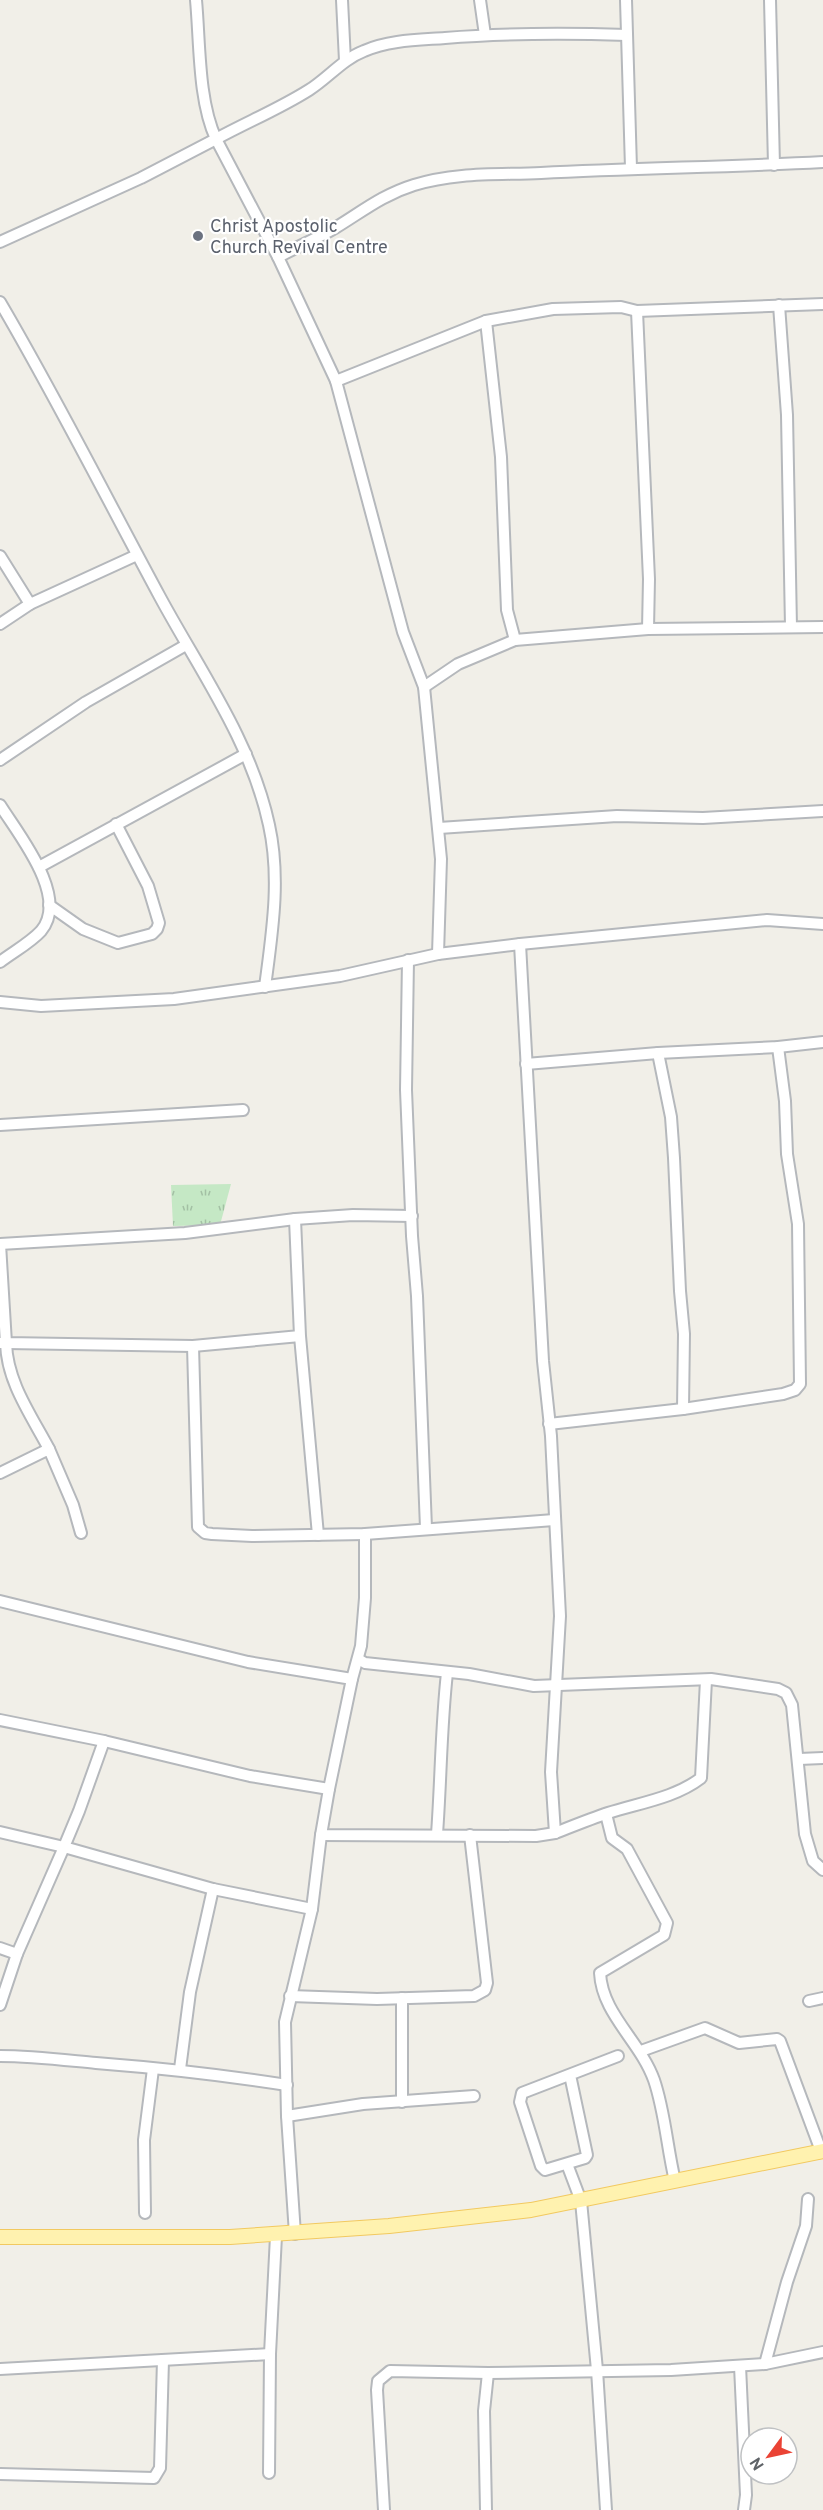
<svg xmlns="http://www.w3.org/2000/svg" width="823" height="2510" font-family="Overpass,sans-serif">
<defs>
<pattern id="grass-tufts" width="24" height="20" patternUnits="userSpaceOnUse" patternTransform="scale(1.5)"><rect width="24" height="20" fill="#c5e8c5"/><path d="M3 7l-1-3M5 7V3M7 7l1-3M15 17l-1-3M17 17v-4M19 17l1-3" fill="none" stroke="#a3c0a4"/></pattern>
</defs>
<rect width="100%" height="100%" fill="#f1efe8"/>
<polygon fill="url(#grass-tufts)" points="231,1184 220,1225 173,1226 171,1185"/>
<g fill="none" stroke-linecap="round" stroke-linejoin="round">
<defs>
<g id="minor">
<polyline points="342,0 345,61"/>
<polyline points="480,0 485,35"/>
<polyline points="626,0 631,168"/>
<polyline points="770,0 774,165"/>
<path d="M823,162C729,167 635,168 541,173C498,175 456,172 414,185C382,195 363,211 335,228C316,239 297,247 278,257L336,381L486,321L553,309L621,307L637,311L823,304"/>
<path d="M0,242L141,178L216,139C198,100 200,43 196,0"/>
<path d="M278,257L216,139C247,122 279,109 309,90C328,78 343,59 364,51C389,40 418,40 445,38C505,33 566,33 627,35"/>
<path d="M0,302C57,399 107,499 160,597C200,671 251,741 269,825C281,879 272,933 265,987"/>
<polyline points="779,305 787,415 791,627"/>
<polyline points="637,311 649,579 648,629"/>
<polyline points="486,321 501,457 507,610 515,640"/>
<polyline points="336,381 403,632 424,687 441,859 438,954"/>
<polyline points="0,556 30,604"/>
<polyline points="0,624 30,604 137,555"/>
<polyline points="424,687 458,664 515,640 648,629 823,627"/>
<polyline points="0,760 86,702 186,645"/>
<path d="M0,805C18,834 70,897 41,931C30,943 13,952 0,962"/>
<polyline points="439,828 617,816 703,818 823,811"/>
<polyline points="39,867 246,754"/>
<polyline points="49,905 83,929 118,943 152,934 157,929 159,923 148,886 116,824"/>
<polyline points="408,960 406,1090 412,1236 417,1296 426,1528"/>
<polyline points="0,1002 41,1006 174,999 340,976 438,954 520,944 767,920 823,924"/>
<polyline points="526,1064 658,1053 778,1047 823,1042"/>
<polyline points="0,1125 243,1110"/>
<polyline points="295,1219 353,1215 412,1216"/>
<polyline points="300,1336 295,1219 185,1233 0,1244 6,1343 193,1346 300,1336 318,1535"/>
<path d="M0,1343H6C7,1382 31,1415 49,1449"/>
<polyline points="193,1346 198,1527 205,1533 212,1534 252,1536 365,1534 554,1520"/>
<polyline points="683,1409 783,1394 795,1390 800,1384 798,1224 787,1154 785,1101 778,1047"/>
<polyline points="549,1424 683,1409 684,1334 680,1291 674,1158 671,1117 658,1053"/>
<polyline points="0,1473 49,1449 73,1505 81,1533"/>
<polyline points="0,1601 248,1662 352,1679 329,1789 321,1835 536,1836 555,1833 551,1772 560,1616 551,1436 543,1361 520,944"/>
<polyline points="358,1659 365,1663 469,1674 534,1686 711,1679 778,1689 786,1693 792,1705 805,1834 813,1861 823,1870"/>
<polyline points="352,1679 361,1646 365,1598 365,1534"/>
<polyline points="0,1720 104,1741 250,1776 329,1789"/>
<polyline points="104,1741 79,1811 64,1847 213,1889 312,1909"/>
<polyline points="799,1759 823,1758"/>
<path d="M606,1814L612,1838L627,1849L667,1923L664,1935L600,1973C602,2014 640,2041 654,2080C665,2112 667,2148 675,2181"/>
<polyline points="0,1832 64,1847 17,1954 0,1948"/>
<path d="M555,1833C573,1826 590,1819 608,1813C639,1803 675,1798 701,1778L706,1680"/>
<path d="M437,1834C441,1780 441,1726 447,1673"/>
<polyline points="290,1996 377,1999 474,1996 485,1990 487,1983 470,1835"/>
<polyline points="402,1998 402,2102"/>
<polyline points="809,2001 823,1998"/>
<polyline points="0,2005 17,1954"/>
<polyline points="641,2051 705,2028 739,2043 777,2039 780,2041 821,2151"/>
<path d="M0,2056C32,2056 64,2060 96,2063C160,2068 223,2075 287,2085"/>
<polyline points="180,2069 190,1992 213,1889"/>
<polyline points="570,2075 587,2155 585,2158 545,2170 541,2166 520,2102 522,2093 618,2056"/>
<polyline points="287,2116 363,2104 474,2096"/>
<polyline points="567,2164 581,2201 597,2370 606,2510"/>
<polyline points="145,2213 144,2140 153,2069"/>
<polyline points="295,2234 287,2116 285,2022 312,1909 321,1835"/>
<polyline points="765,2364 787,2282 806,2226 808,2199"/>
<polyline points="740,2366 746,2495 744,2510"/>
<polyline points="0,2369 270,2354"/>
<polyline points="269,2473 270,2354 276,2236"/>
<polyline points="0,2474 154,2478 160,2468 163,2360"/>
<polyline points="384,2510 377,2390 378,2381 390,2371 488,2373 671,2370 765,2364 823,2352"/>
<polyline points="486,2510 484,2411 488,2373"/>
</g>
<polyline id="major" points="0,2237 230,2237 389,2226 531,2210 823,2151"/>
</defs>
<use href="#minor" stroke="#b5b8bc" stroke-width="14"/>
<use href="#major" stroke="#f2c960" stroke-width="16"/>
<use href="#minor" stroke="#fff" stroke-width="10"/>
<use href="#major" stroke="#fff2af" stroke-width="14"/>
</g>
<circle fill="#6b7280" stroke="#fff" stroke-width="2" cx="198" cy="236" r="6"/>
<g text-anchor="middle" stroke-width="4.5" stroke-linejoin="round" paint-order="stroke">
<g font-size="18" fill="#5b616d" stroke="#fff" text-anchor="start">
<text x="210" y="232">Christ Apostolic<tspan x="210" dy="21">Church Revival Centre</tspan></text>
</g>
</g>
<g transform="translate(769 2456) rotate(237)"><circle r="28" fill="#ffffff" stroke="#bfc1c3" stroke-width="1.5"/>
<path d="M0-4.5L10 22L0 15L-10 22Z" fill="#ea4335"/>
<text y="-9" font-size="16" font-weight="bold" text-anchor="middle" fill="#5f6368">N</text>
</g>
</svg>
